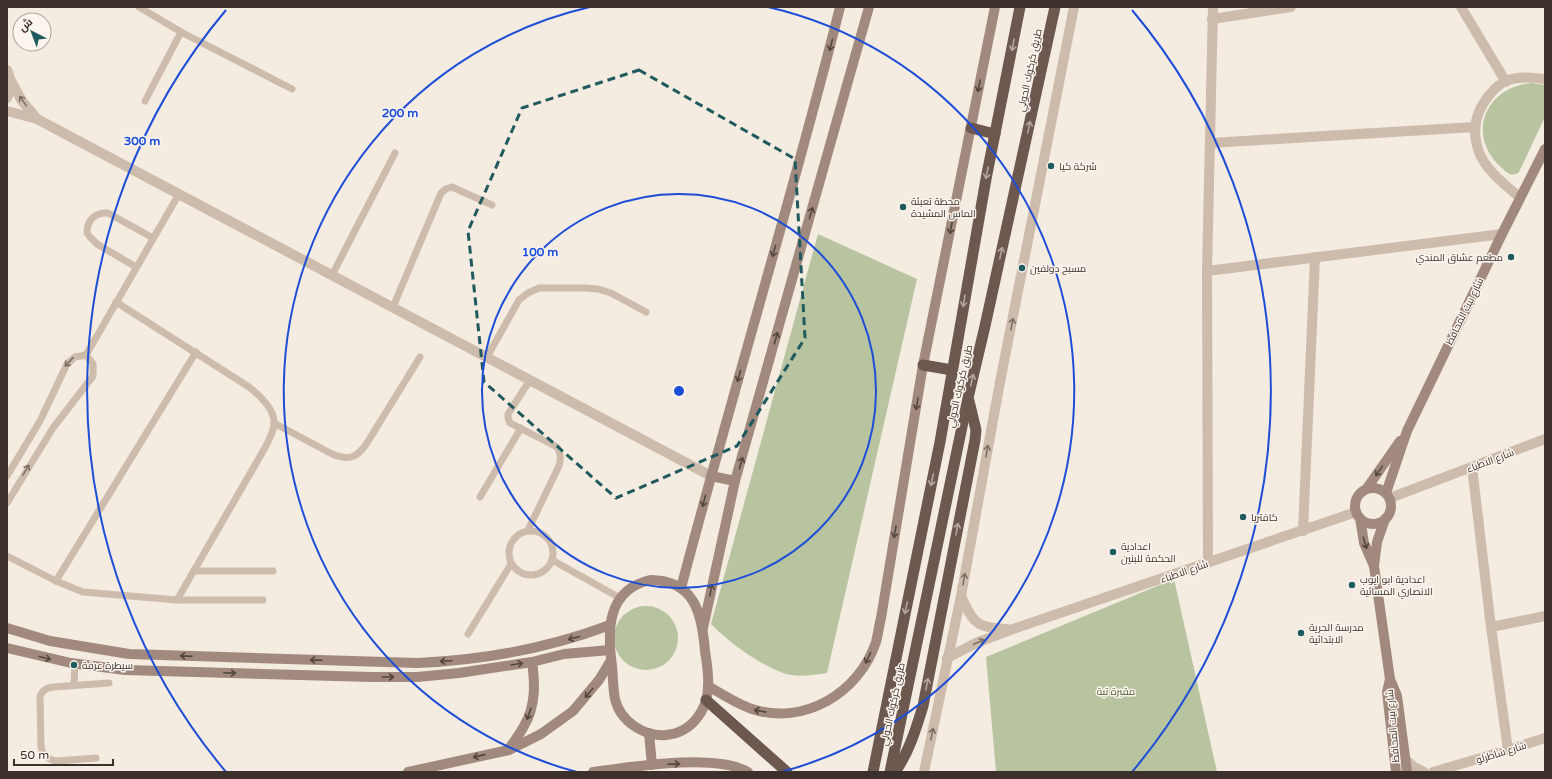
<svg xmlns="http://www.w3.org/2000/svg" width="1552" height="779" font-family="'Varela Round',Cairo,sans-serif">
<rect width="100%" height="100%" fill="#f4ebe1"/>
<g fill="#b8c4a0">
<path d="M1532,83L1545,85V117L1519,172C1513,177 1508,174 1503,169C1465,137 1484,87 1532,83Z"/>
<path d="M818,234L917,279L827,673C813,675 796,678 783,673C757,663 731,644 711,624Z"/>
<polygon points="1174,579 1217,772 996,772 986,657"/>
<circle cx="646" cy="638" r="32"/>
</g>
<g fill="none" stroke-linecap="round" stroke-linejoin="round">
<g stroke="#cdbbac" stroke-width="7">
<polyline points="139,7 181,32 292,89"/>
<polyline points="145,101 181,32"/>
<path d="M136,267L97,244L90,237L87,233C87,220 95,212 108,213L153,238"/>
<polyline points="332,275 395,153"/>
<path d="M116,302L249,387C259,395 276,410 274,425C273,433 269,439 266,446L177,600"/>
<polyline points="393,307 441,193 446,189 452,187 492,205"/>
<polyline points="86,355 179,194"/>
<polyline points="487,357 519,300 528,293 539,288 585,288 598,289 611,293 646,312"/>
<path d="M274,423L332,454C349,461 357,458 367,443L420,357"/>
<polyline points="7,476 40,421 67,364 75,357 86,355 93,364 93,376 53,428 7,503"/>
<polyline points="480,497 521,428"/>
<path d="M528,530L559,466C561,458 561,454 557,447L510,423L508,418V414L530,380"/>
<circle cx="531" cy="553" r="22"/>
<polyline points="7,556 56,581 83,592 177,600 263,600"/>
<polyline points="552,560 620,598"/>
<polyline points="194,571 273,571"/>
<polyline points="56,581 196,352"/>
<polyline points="468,634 511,564"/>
<polyline points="74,685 75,664"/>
<path d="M96,758L57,761C48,760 43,756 41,747L40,696C43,690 46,688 53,687L109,683"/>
</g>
<g stroke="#cdbbac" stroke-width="10">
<polyline points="1461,7 1506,82"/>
<polyline points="1212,19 1291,7"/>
<polyline points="1210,143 1475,127"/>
<path d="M1520,198C1506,185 1486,171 1479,152C1471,130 1476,110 1491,93C1495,88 1500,84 1506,81C1518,76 1532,77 1545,79"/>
<polyline points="1207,271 1502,234"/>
<polyline points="1472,467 1491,627 1508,750"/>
<polyline points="1303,531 1315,257"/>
<polyline points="1208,563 1207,271 1213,7"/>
<polyline points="1491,627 1545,616"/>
<polyline points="1405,759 1414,767 1424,772"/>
<polyline points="924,772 961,596 1000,382 1074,7"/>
<polyline points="1433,772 1508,750 1545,738"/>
</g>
<g stroke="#cdbbac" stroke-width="10">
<path d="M7,70C12,80 11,89 7,98"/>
<polyline points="11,81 22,101 37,119"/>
<polyline points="7,111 37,119 711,476"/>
<polyline points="1390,498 1545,439"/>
<path d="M961,596C973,623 977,628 1007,629"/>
<polyline points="947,658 976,643 1013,629 1356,512"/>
</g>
<g stroke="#a18a7d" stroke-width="10">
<polyline points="711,476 735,481"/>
<polyline points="1367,488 1400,441"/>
<circle cx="1373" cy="506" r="18"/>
<polyline points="1386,493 1407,431 1502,234 1545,149"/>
<polyline points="1360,518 1364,543 1374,566"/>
<polyline points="1385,519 1377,542 1374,566 1390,679 1397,696 1407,772"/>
<path d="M650,580C695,580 702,614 705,651C707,663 709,676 708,688C707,711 691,733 666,735C644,737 620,721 615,699C613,689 613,677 612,666C607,630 607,590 650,580Z"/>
<path d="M681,588C732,394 791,202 840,7"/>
<path d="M7,628L50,641L129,654L418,663C483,660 549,648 610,625"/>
<polyline points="703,628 735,481 869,7"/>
<polyline points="7,648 71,663 125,670 371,677 417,677 459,673 532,662 564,654 610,650"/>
<polyline points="1390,679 1387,692 1396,772"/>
<path d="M708,686C722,694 737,704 752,709C804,726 859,693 876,642C878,634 879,626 881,618L923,365L995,7"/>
<polyline points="649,733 652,765"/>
<path d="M509,749C514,741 520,734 524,726C536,706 535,683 532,662"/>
<polyline points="408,772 509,750 541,734 573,711 599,680 611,660"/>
<path d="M593,772C632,767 714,753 748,772"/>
</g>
<g stroke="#6c584f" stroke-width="11">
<polyline points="971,128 995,134"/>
<polyline points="923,365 952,370"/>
<polyline points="706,700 787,772"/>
<polyline points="873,772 940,442 986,179 1020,7"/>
<polyline points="890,772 968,398 985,326 1055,7"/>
<path d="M895,772C909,752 916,729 923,706L975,440L976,430L969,401"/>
</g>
</g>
<defs><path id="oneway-shaft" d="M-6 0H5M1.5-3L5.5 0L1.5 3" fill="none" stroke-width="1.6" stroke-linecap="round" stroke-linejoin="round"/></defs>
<g stroke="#544640">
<use href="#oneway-shaft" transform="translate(831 45) rotate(104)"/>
<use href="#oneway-shaft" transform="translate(979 86) rotate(102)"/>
<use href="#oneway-shaft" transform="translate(811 213) rotate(-74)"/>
<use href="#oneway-shaft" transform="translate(951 228) rotate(101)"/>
<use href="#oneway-shaft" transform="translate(774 251) rotate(106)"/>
<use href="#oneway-shaft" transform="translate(776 338) rotate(-74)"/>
<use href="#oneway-shaft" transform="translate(739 376) rotate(106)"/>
<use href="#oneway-shaft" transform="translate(917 404) rotate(100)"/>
<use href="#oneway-shaft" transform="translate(741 463) rotate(-74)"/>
<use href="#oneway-shaft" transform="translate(1379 471) rotate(125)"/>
<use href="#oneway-shaft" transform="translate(704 501) rotate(105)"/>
<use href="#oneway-shaft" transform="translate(895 532) rotate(100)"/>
<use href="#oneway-shaft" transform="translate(1365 543) rotate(73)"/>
<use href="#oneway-shaft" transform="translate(711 590) rotate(-78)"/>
<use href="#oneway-shaft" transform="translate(574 638) rotate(165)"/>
<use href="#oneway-shaft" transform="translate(186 656) rotate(-178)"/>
<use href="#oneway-shaft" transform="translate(45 658) rotate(14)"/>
<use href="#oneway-shaft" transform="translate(868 658) rotate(116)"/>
<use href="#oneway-shaft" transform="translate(316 660) rotate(-178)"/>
<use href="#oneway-shaft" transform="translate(446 661) rotate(177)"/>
<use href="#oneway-shaft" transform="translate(517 664) rotate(-9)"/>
<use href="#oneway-shaft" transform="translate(230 673) rotate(2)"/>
<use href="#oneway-shaft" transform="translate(388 677)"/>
<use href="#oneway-shaft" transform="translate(589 693) rotate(130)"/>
<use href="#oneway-shaft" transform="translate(760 711) rotate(-170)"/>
<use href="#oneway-shaft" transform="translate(529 714) rotate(109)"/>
<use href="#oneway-shaft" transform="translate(479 756) rotate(167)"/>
<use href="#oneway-shaft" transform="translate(674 764) rotate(-2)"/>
</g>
<g stroke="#b4a69e">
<use href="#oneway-shaft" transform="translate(1013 45) rotate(101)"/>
<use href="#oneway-shaft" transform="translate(1029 127) rotate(-78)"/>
<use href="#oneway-shaft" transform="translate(987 173) rotate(101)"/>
<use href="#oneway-shaft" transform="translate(1001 253) rotate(-78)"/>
<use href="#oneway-shaft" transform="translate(964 301) rotate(100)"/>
<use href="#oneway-shaft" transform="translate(972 380) rotate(-77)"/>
<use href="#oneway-shaft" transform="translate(932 480) rotate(102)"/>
<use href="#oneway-shaft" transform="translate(957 529) rotate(-79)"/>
<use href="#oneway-shaft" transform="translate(906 608) rotate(102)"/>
<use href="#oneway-shaft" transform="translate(927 684) rotate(-79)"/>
</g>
<g stroke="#7d6f65">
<use href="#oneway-shaft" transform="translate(23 101) rotate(-125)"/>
<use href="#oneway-shaft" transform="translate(1012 324) rotate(-79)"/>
<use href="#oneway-shaft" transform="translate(69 362) rotate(133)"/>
<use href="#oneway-shaft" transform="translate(987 451) rotate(-80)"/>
<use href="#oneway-shaft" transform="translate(26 470) rotate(-60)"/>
<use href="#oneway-shaft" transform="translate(964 579) rotate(-80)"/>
<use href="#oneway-shaft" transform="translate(979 642) rotate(-23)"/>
<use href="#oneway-shaft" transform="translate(932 734) rotate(-78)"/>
</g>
<path fill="none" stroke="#1f5a5e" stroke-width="3" stroke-dasharray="8 5" stroke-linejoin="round" d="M639,70L795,159L805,338L737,446L616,498L484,382L468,231L522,108Z"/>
<g fill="none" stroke="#1d4ed8" stroke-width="2">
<circle cx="679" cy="391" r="197"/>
<path d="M577 772A394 394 0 0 1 590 7M768 7A394 394 0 0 1 781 772"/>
<path d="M226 772A592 592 0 0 1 226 10M1132 10A592 592 0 0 1 1132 772"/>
</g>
<g fill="#1f5a5e" stroke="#fbf5ee" stroke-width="1.5">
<circle cx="1051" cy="166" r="4"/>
<circle cx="903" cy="207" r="4"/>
<circle cx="1511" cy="257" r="4"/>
<circle cx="1022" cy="268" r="4"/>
<circle cx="1243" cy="517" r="4"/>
<circle cx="1113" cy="552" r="4"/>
<circle cx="1352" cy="585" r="4"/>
<circle cx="1301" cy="633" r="4"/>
<circle cx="74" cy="665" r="4"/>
</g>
<g text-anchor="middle" stroke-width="3" stroke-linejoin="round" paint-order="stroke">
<g font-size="10" fill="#3b302b" stroke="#fbf5ee">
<text transform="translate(1029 70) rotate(-78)" y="4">طريق كركوك الحولي</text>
<text transform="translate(1464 311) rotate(-64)" y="4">شارع بيت المحافظ</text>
<text transform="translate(959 386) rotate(-77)" y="4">طريق كركوك الحولي</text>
<text transform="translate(1490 460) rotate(-21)" y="4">شارع الاطباء</text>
<text transform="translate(1184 571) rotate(-19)" y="4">شارع الاطباء</text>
<text transform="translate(892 704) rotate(-78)" y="4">طريق كركوك الحولي</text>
<text transform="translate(1392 726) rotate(-95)" y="4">شارع بيت المحافظ</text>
<text transform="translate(1501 752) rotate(-17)" y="4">شارع شاطرلو</text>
</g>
<g font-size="10" fill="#3b302b" stroke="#fbf5ee" text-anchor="start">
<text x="1059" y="170">شركة كيا</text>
<text x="911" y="205">محطة تعبئة<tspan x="911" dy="12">الماس المشيدة</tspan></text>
<text x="1503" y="261" text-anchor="end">مطعم عشاق المندي</text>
<text x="1030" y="272">مسبح دولفين</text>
<text x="1251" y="521">کافتریا</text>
<text x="1121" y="550">اعدادية<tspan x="1121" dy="12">الحكمة للبنين</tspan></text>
<text x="1360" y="583">اعدادية ابو ايوب<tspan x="1360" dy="12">الانصاري المسائية</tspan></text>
<text x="1309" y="631">مدرسة الحرية<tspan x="1309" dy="12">الابتدائية</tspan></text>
<text x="82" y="669">سيطرة عرفة</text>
</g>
<g font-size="10" fill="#4a5a2e" stroke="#fbf5ee">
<text x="1116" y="695">مقبرة تبة</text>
</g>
</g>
<circle cx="679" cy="391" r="6" fill="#1d4ed8" stroke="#fbf5ee" stroke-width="2"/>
<g font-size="12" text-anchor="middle" font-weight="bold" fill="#1d4ed8" stroke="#fbf5ee" stroke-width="3" stroke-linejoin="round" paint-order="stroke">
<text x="400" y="117">200 m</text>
<text x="142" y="145">300 m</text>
<text x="540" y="256">100 m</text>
</g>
<rect width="1552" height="779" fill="none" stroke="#3b302b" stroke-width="16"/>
<g transform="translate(32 32) rotate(318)"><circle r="19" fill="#fbf5ee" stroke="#aea6a0"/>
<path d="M0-3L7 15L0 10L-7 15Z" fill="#1f5a5e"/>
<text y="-6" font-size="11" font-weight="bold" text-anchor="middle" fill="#3b302b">ش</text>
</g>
<path d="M14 759v6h99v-6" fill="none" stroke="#3b302b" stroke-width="2"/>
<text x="20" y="759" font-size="12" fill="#3b302b" stroke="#fbf5ee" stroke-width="3" paint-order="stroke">50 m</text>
</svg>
